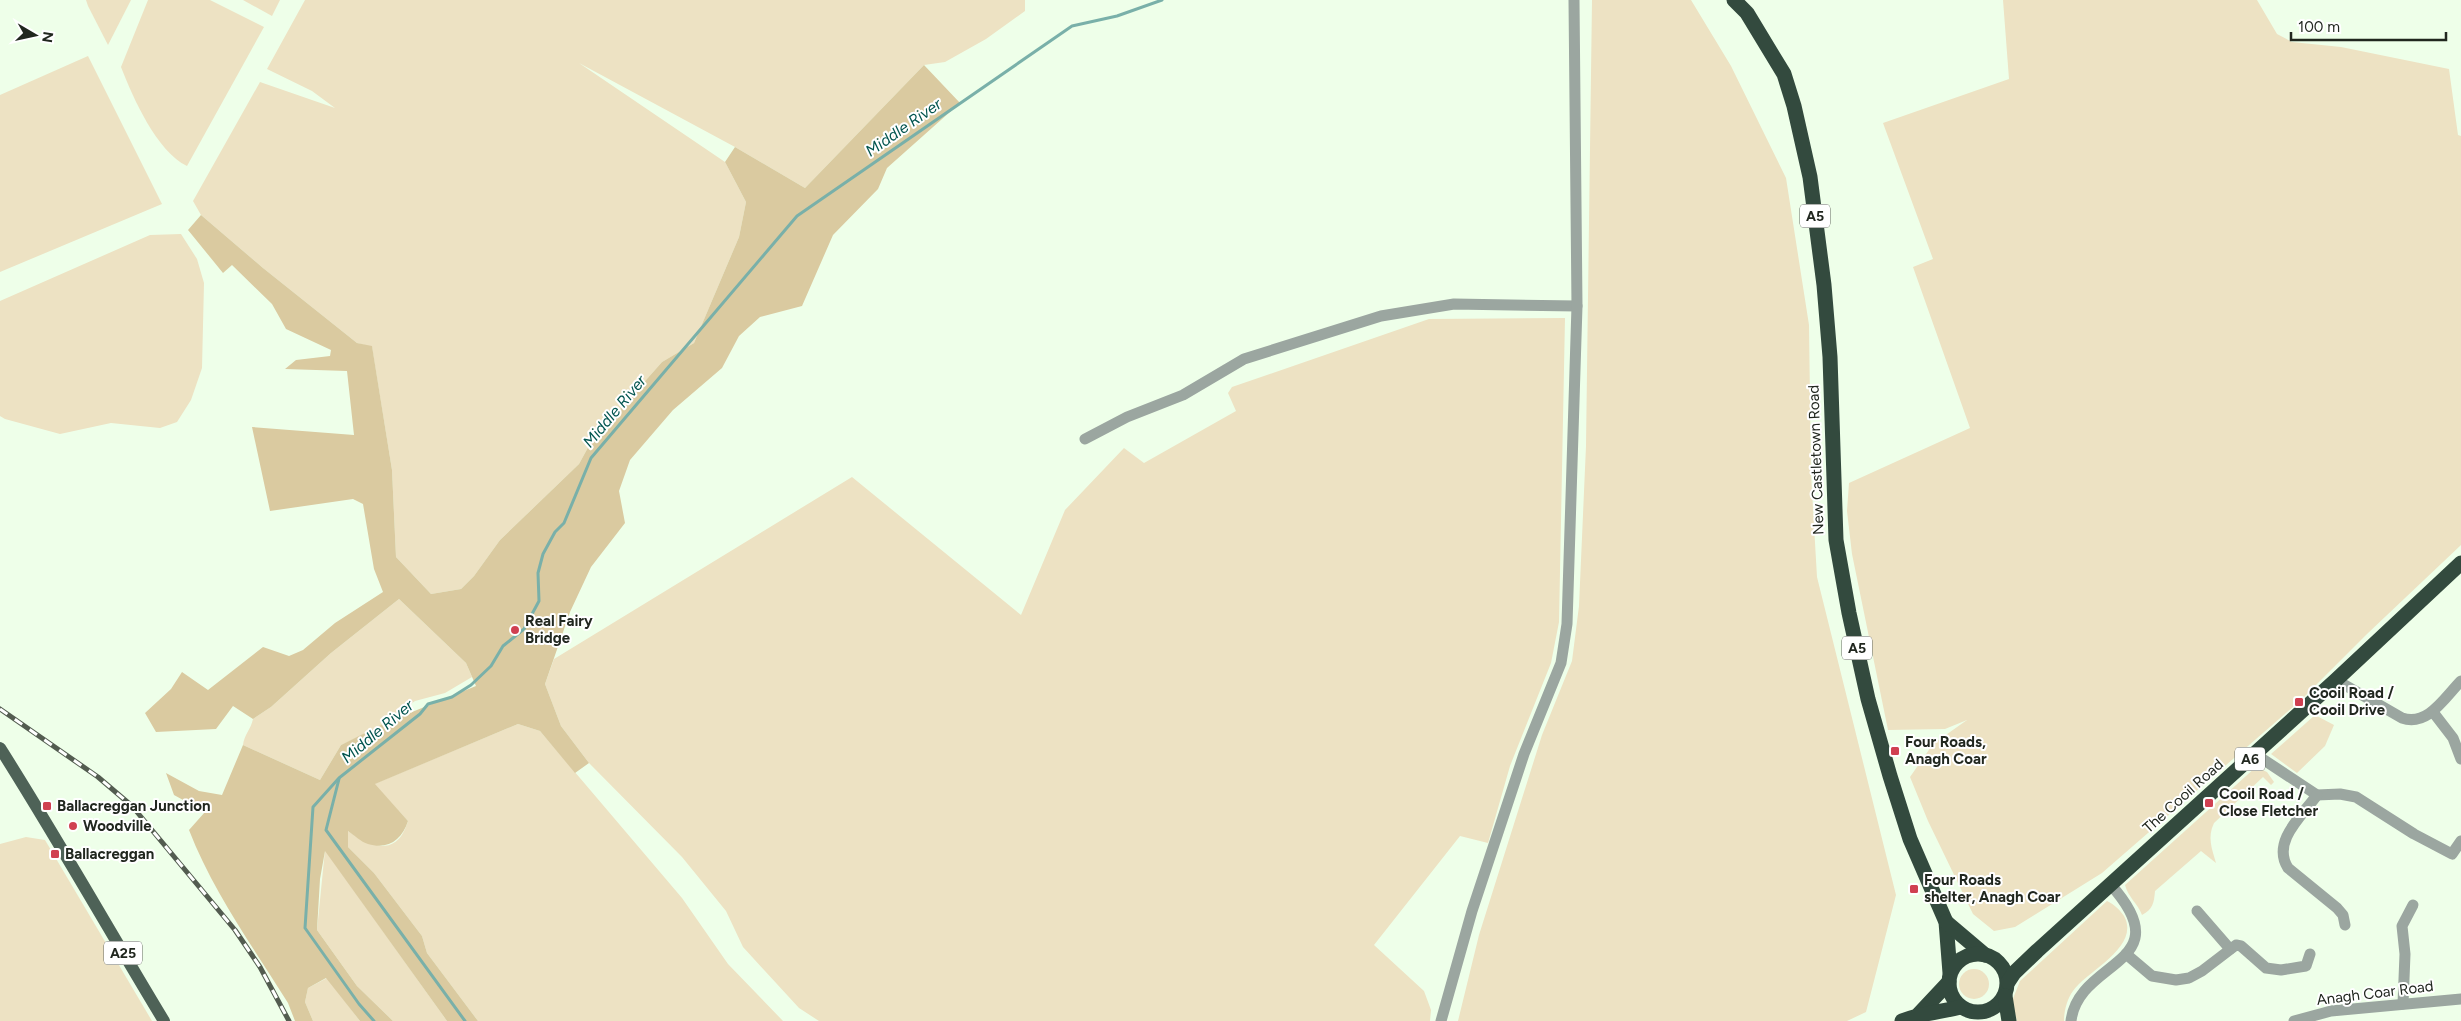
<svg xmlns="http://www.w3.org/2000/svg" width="2461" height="1021" font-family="Figtree,sans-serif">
<rect width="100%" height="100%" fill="#eeffe9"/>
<g fill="#ede2c3">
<polygon points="86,0 131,0 108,45 88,6"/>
<path d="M148,0H210L264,27L187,166C157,152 133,98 121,67Z"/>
<polygon points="243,0 280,0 272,16"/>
<polygon points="305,0 1025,0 1025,11 986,39 945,62 924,65 805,188 735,147 579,63 725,162 746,202 739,237 694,343 662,362 591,442 579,464 500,540 474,576 461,589 431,594 396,557 392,470 372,347 357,343 263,268 201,215 193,201 260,82 335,108 312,91 267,69"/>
<polygon points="1592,0 1691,0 1731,66 1786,178 1809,325 1811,474 1817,577 1896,895 1866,1012 1847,1021 1458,1021 1479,935 1542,735 1572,661 1579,606 1586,446"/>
<polygon points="2003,0 2257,0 2277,34 2292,42 2341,47 2449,69 2458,135 2461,136 2461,545 2367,634 2302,699 2102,873 2015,927 1994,931 1973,914 1928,821 1910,777 1933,744 1967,720 1945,729 1888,730 1852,554 1847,511 1849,483 1970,428 1913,267 1933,259 1883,123 2009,79"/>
<polygon points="88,56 162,204 0,272 0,95"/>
<polygon points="181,234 197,259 204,283 202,368 191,400 177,422 160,428 111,423 60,434 5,419 0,416 0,301 150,235"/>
<polygon points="1565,318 1559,622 1551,663 1510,766 1488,843 1460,836 1374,945 1424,991 1431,1010 1430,1021 819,1021 799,1008 743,947 726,911 682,857 589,763 561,726 545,684 554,659 852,477 1021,615 1065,510 1124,448 1144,463 1236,411 1228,393 1232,387 1429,319"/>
<path d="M399,599L466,663L472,677L445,693L415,701L403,710L401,717L341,745L320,780L243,745C244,735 251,729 253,719L271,707L331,653Z"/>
<polygon points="2315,715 2334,725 2325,746 2297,773 2271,754"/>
<path d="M518,724L540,731L682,898L728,964L783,1021H478L427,953L422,936L374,873L348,847V831C371,847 397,858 408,821L374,784Z"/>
<path d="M2256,767L2267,772L2274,782L2271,785L2263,777L2214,823C2207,837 2212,849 2216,863L2201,851L2155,891C2154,903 2153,909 2142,915C2138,904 2128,897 2125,885Z"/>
<polygon points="26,837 45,840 152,1021 0,1021 0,844"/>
<polygon points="325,850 447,1021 393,1021 357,986 317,930"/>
<path d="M2107,901C2115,905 2119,909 2124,916C2141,947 2087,971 2073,991C2067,999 2064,1011 2064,1021H2017L2012,1001L2020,981Z"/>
<circle cx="1974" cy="984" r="15"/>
<polygon points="327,978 360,1021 313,1021 305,1002 308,988"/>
</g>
<path fill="#dacaa0" d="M924,65L960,103L887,168L878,189L833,235L802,306L760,317L739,336L722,368L673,410L630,460L619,491L625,523L591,567L570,612L545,684L561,726L589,763L575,773L540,731L518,724L375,784L408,821C402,840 388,850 368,844C361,842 354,835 348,831V847L374,873L422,936L427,953L478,1021H447L325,851L320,879L317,930L357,986L393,1021H360L326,978L308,988L305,1002L313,1021H295L288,1003C253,947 213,892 189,830L205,812L174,795L166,773L199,791L222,795L243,745L320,780L341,745L385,723L476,686L466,663L399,599L331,653L271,707L253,719L233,706L216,729L156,732L145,713L171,689L182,672L208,690L263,647L289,656L303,650L335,623L383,592L374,569L363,504L353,499L270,511L252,427L354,435L347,371L285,369L296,360L330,356L331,350L286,329L272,304L232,265L223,273L188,230L201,215L263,268L357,343L372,346L392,470L396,557L431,594L461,589L474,576L500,540L579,464L591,442L662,362L694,343L739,237L746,202L725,162L735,147L805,188Z"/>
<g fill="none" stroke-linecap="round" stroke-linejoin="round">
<g stroke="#79b0a9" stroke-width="3">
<polyline points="339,779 326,830 465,1021"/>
<polyline points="374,1021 359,1004 305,928 313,807 339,778 420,714 428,704 452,697 471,685 491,666 503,646 524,629 539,601 538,573 543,554 555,532 564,523 591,458 797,216 1072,26 1117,16 1162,0"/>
</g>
<g stroke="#9ba6a0" stroke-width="11">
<polyline points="1085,439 1127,417 1183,395 1244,359 1381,316 1454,304 1577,306"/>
<path d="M2336,680L2402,718C2428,727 2445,697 2461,681"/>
<polyline points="2433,712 2453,738 2461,759"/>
<polyline points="2255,754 2317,795 2340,794 2356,797 2414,834 2452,854 2461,841"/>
<path d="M2317,795C2303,815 2271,841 2288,868L2337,908L2343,915L2345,925"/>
<polyline points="2197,911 2230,949"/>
<polyline points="2126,954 2152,976 2176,980 2189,978 2202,971 2236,945 2241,946 2266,968 2281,970 2306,966 2310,954"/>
<polyline points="2403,1004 2405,954 2402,926 2413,905"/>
<polyline points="1441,1021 1472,911 1524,754 1561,663 1567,624 1577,306 1574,0"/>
<path d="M2071,1021C2078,959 2182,965 2111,885"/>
<polyline points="2294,1021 2331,1011 2461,999"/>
</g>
<path stroke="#4e6257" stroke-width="12" d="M0,748C57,838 109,930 164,1021"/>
<g stroke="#334a3e" stroke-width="15">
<polyline points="1734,0 1747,13 1784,74 1794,106 1810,177 1824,285 1830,357 1836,540 1849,613 1868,699 1890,776 1910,839 1946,922 1950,973"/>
<polyline points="1946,922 1985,955"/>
<circle cx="1978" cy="983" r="29"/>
<polyline points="2008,982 2014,973 2037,951 2336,680 2461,563"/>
<polyline points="2005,996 2009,1021"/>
<polyline points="1919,1014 1949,982"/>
<path d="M1902,1021C1921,1013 1941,1012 1961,1007"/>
</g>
<defs>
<polyline id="rail" points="0,709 98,777 132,806 235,930 260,967 289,1021"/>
</defs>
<use href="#rail" stroke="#535c50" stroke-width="5"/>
<use href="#rail" stroke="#fff" stroke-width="3" stroke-dasharray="9" stroke-linecap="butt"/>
</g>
<g fill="#d04051" stroke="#fff" stroke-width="2">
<circle cx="515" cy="630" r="5"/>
<rect x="2294" y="697" width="10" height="10" rx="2.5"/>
<rect x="1890" y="746" width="10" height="10" rx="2.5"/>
<rect x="2204" y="798" width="10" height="10" rx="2.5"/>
<rect x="42" y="801" width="10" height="10" rx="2.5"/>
<circle cx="73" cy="826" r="5"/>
<rect x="50" y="849" width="10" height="10" rx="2.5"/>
<rect x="1909" y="884" width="10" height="10" rx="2.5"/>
</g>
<g text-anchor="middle" stroke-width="4" stroke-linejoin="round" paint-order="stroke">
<g fill="#fff" stroke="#646862" stroke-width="1">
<rect x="1800" y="204.5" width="30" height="23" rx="4"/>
<rect x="1842" y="636.5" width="30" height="23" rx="4"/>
<rect x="2235" y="747.5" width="30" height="23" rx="4"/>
<rect x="104" y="941.5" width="38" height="23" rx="4"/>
</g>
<g font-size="14" font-weight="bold" fill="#21271f">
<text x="1815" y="221">A5</text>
<text x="1857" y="653">A5</text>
<text x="2250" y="764">A6</text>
<text x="123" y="958">A25</text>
</g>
<g font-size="15" fill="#21271f" stroke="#fff">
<text transform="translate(1816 460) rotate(-92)" y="5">New Castletown Road</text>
<text transform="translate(2183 796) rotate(-42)" y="5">The Cooil Road</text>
<text transform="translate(2375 993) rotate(-7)" y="5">Anagh Coar Road</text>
</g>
<g font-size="15" font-weight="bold" fill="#21271f" stroke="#fff" text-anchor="start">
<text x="525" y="626">Real Fairy<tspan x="525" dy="17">Bridge</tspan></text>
<text x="2309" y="698">Cooil Road /<tspan x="2309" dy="17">Cooil Drive</tspan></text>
<text x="1905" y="747">Four Roads,<tspan x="1905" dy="17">Anagh Coar</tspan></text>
<text x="2219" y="799">Cooil Road /<tspan x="2219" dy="17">Close Fletcher</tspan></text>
<text x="57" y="811">Ballacreggan Junction</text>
<text x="83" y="831">Woodville</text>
<text x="65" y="859">Ballacreggan</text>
<text x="1924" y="885">Four Roads<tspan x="1924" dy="17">shelter, Anagh Coar</tspan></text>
</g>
<g font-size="16" font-style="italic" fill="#00544e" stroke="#fff">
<text transform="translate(903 127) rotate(-35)" y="6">Middle River</text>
<text transform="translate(614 411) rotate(-50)" y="6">Middle River</text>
<text transform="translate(377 731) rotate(-40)" y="6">Middle River</text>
</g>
</g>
<g transform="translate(35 35) rotate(99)" stroke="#ffffff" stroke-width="4" paint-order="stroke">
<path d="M0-4L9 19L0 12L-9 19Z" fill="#21271f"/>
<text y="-8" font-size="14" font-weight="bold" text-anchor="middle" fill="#21271f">N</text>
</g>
<path d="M2291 32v8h155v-8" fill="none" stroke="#21271f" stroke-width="2.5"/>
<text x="2298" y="32" font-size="15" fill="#21271f" stroke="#ffffff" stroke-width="4" paint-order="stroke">100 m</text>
</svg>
